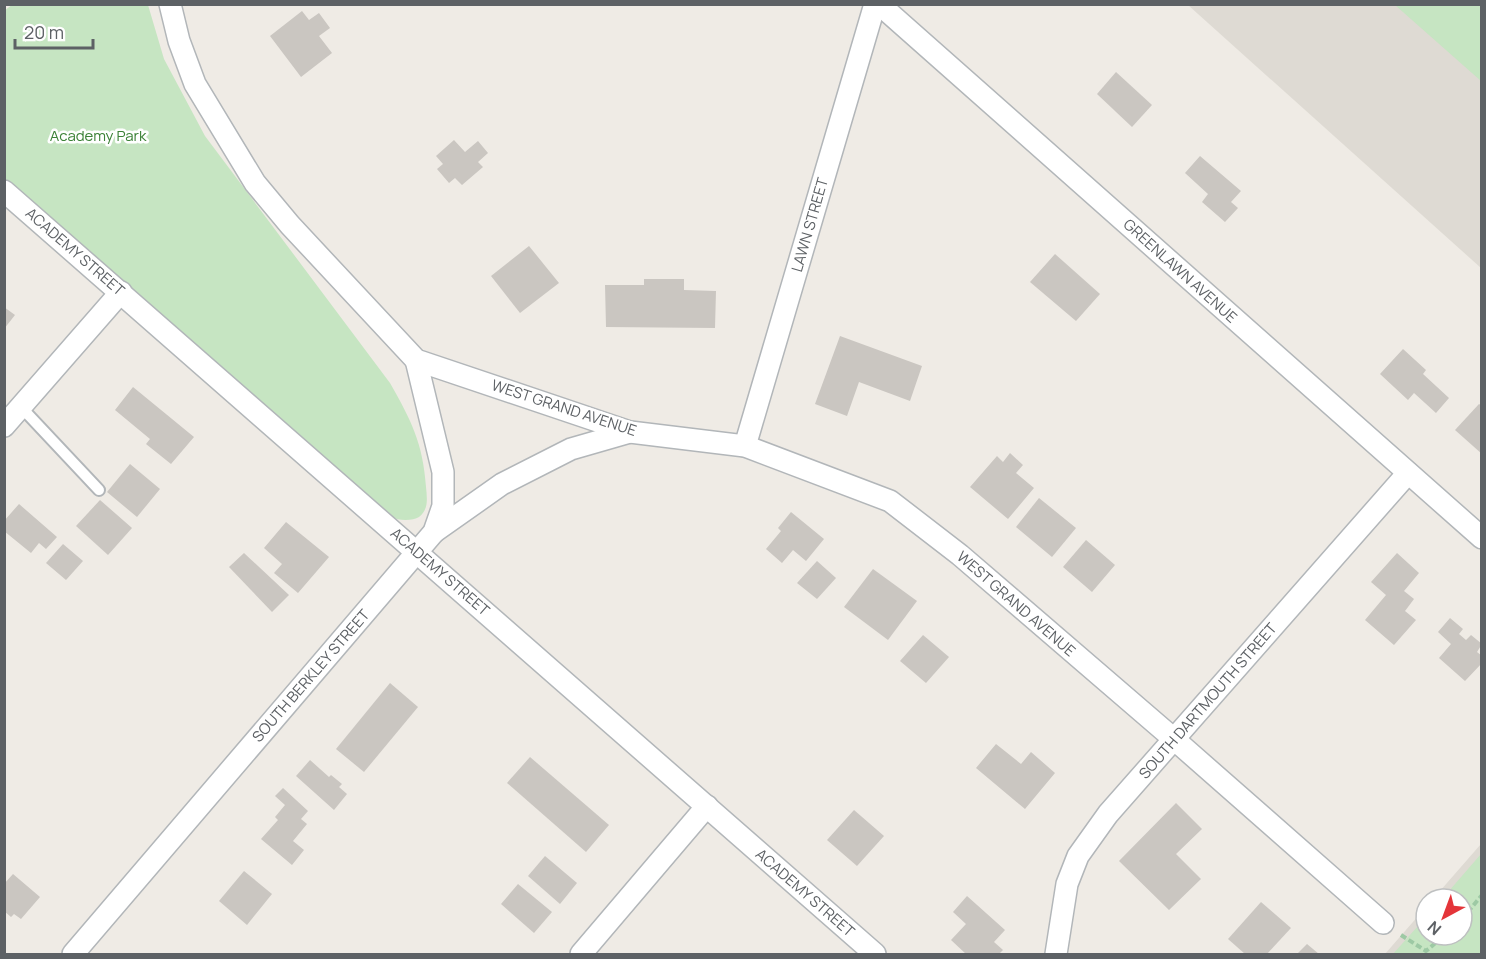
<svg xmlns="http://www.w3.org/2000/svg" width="1486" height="959" font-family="Manrope,sans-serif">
<rect width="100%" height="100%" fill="#efebe5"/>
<g fill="#dedad3">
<polygon points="1188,5 1481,5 1481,268"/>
<polygon points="1481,844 1481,954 1385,954 1426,907 1426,935 1462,935 1462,899 1433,899"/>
</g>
<g fill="#c6e5c2">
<path d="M13,4L148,5L164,59L205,136L390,383C411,420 423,443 426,487C427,498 429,509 419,517C413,521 398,521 392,517C382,511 372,503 362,496L5,179L4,11Z"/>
<polygon points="1395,5 1481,5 1481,81"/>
<polygon points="1481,854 1482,950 1479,954 1393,954 1426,917 1426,935 1462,935 1462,899 1442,899"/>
</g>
<g fill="#cac6c1">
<polygon points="302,11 309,20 319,13 330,28 319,36 332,53 301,77 270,36"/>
<polygon points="1116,72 1152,105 1132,127 1097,94"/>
<polygon points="454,140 465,152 478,141 488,153 478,162 483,167 462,185 455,178 449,183 437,169 443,164 436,156"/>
<polygon points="1200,156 1241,191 1231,202 1238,208 1225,222 1202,202 1208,194 1185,173"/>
<polygon points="529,246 559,283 520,313 491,276"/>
<polygon points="1055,254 1100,294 1076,321 1030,282"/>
<polygon points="644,279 684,279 684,290 716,291 715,328 606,327 605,285 644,285"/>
<polygon points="4,307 15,315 4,329"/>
<polygon points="840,336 922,366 910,401 859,382 847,416 815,404"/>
<polygon points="1403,349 1426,370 1423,374 1449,398 1436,413 1414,393 1408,400 1380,374"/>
<polygon points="133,387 194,437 171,464 146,444 150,439 115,410"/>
<polygon points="1479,404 1482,406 1482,454 1455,430"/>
<polygon points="1010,453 1023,465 1016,473 1034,488 1008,519 970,487 997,456 1003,462"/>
<polygon points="130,464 160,489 137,517 107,492"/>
<polygon points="1039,498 1076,528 1052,557 1016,527"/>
<polygon points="100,500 132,528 108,555 76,526"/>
<polygon points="19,504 57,537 46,549 39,543 31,553 4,531 4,521"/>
<polygon points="791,512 824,539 806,561 793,550 782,563 766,549 781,531 778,528"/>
<polygon points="286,522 329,557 298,593 274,573 282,564 264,548"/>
<polygon points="1086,540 1115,565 1092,592 1063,567"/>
<polygon points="63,544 83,561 66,580 46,563"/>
<polygon points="244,553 289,595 272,612 229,567"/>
<polygon points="1397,553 1419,573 1404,591 1414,599 1405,611 1416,620 1394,645 1365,620 1386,595 1371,582"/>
<polygon points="817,561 836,578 817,599 797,583"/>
<polygon points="873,569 917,601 888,640 844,607"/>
<polygon points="1450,618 1463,629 1459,634 1466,640 1471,635 1482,644 1477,652 1482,656 1482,663 1465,681 1439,658 1451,644 1438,632"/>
<polygon points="923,635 949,657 926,683 900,661"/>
<polygon points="390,683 418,707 364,772 336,749"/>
<polygon points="996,744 1021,764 1031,752 1055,773 1025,809 976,768"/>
<polygon points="530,757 609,825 586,852 507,783"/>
<polygon points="310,760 329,777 331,775 342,784 339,787 347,794 334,810 296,776"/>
<polygon points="283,788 308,811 301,819 307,824 293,841 304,850 292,865 261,839 278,820 275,817 285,805 275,796"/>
<polygon points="1176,803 1202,829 1176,854 1201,879 1169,910 1119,861"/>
<polygon points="854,810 884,836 857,866 827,840"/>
<polygon points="545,856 577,883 560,904 528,876"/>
<polygon points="244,871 272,894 247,925 219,901"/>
<polygon points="13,874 40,897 21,919 14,914 11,917 4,911 4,884"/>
<polygon points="518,884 552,912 534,933 501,904"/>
<polygon points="967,896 1005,930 994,942 1003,950 999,954 966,954 951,940 966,924 953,912"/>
<polygon points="1261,902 1291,928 1267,954 1245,954 1228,939"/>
<polygon points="1307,944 1319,954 1297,954"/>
</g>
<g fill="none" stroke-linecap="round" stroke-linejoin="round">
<defs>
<polyline id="service" points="21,407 99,490"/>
<g id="minor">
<polyline points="170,4 179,41 195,84 255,183 290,225 416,360 630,432 745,446 890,501 960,555 1175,740 1383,923"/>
<polyline points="879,4 1482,538"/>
<polyline points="4,191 875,954"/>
<polyline points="4,426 121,292"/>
<polyline points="745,446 875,4"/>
<polyline points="434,532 502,484 571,449 630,432"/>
<polyline points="73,954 434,532 443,506 443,472 416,360"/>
<polyline points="581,954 707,806"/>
<polyline points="1056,954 1067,884 1078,856 1108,814 1408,473"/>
</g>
</defs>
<use href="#service" stroke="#b2b6b9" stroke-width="14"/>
<use href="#minor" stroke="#b2b6b9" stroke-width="24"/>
<g stroke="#9dc9a4" stroke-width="4" stroke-dasharray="6 3" stroke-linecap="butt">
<polyline points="1462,919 1482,895"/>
<polyline points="1401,935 1426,951 1445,935"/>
</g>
<use href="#service" stroke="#fff" stroke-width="10"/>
<use href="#minor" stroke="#fff" stroke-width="21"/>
</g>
<g text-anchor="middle" stroke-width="5" stroke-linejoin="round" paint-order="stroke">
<g font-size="15" fill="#3c8237" stroke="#fff">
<text x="98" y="141">Academy Park</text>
</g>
<g font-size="15" fill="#5d6165" stroke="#fff">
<text transform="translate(810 225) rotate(-74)" y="5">LAWN STREET</text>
<text transform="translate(75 252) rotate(41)" y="5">ACADEMY STREET</text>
<text transform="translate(1180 271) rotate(42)" y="5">GREENLAWN AVENUE</text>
<text transform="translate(564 408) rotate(18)" y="5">WEST GRAND AVENUE</text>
<text transform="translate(440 572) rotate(41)" y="5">ACADEMY STREET</text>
<text transform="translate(1016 604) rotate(41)" y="5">WEST GRAND AVENUE</text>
<text transform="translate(311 676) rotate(-49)" y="5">SOUTH BERKLEY STREET</text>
<text transform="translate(1208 701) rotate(-49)" y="5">SOUTH DARTMOUTH STREET</text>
<text transform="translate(805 893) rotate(41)" y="5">ACADEMY STREET</text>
</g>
</g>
<rect width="1486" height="959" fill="none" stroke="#5d6165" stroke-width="12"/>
<g transform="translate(1444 917) rotate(221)"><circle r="28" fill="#ffffff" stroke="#bec0c1" stroke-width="1.5"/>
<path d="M0-4.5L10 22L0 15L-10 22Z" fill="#e4353a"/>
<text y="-9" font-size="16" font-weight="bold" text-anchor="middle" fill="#5d6165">N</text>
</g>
<path d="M15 39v9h78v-9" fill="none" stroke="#5d6165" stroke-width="3"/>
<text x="24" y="39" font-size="18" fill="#5d6165" stroke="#ffffff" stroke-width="4.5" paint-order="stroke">20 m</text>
</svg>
